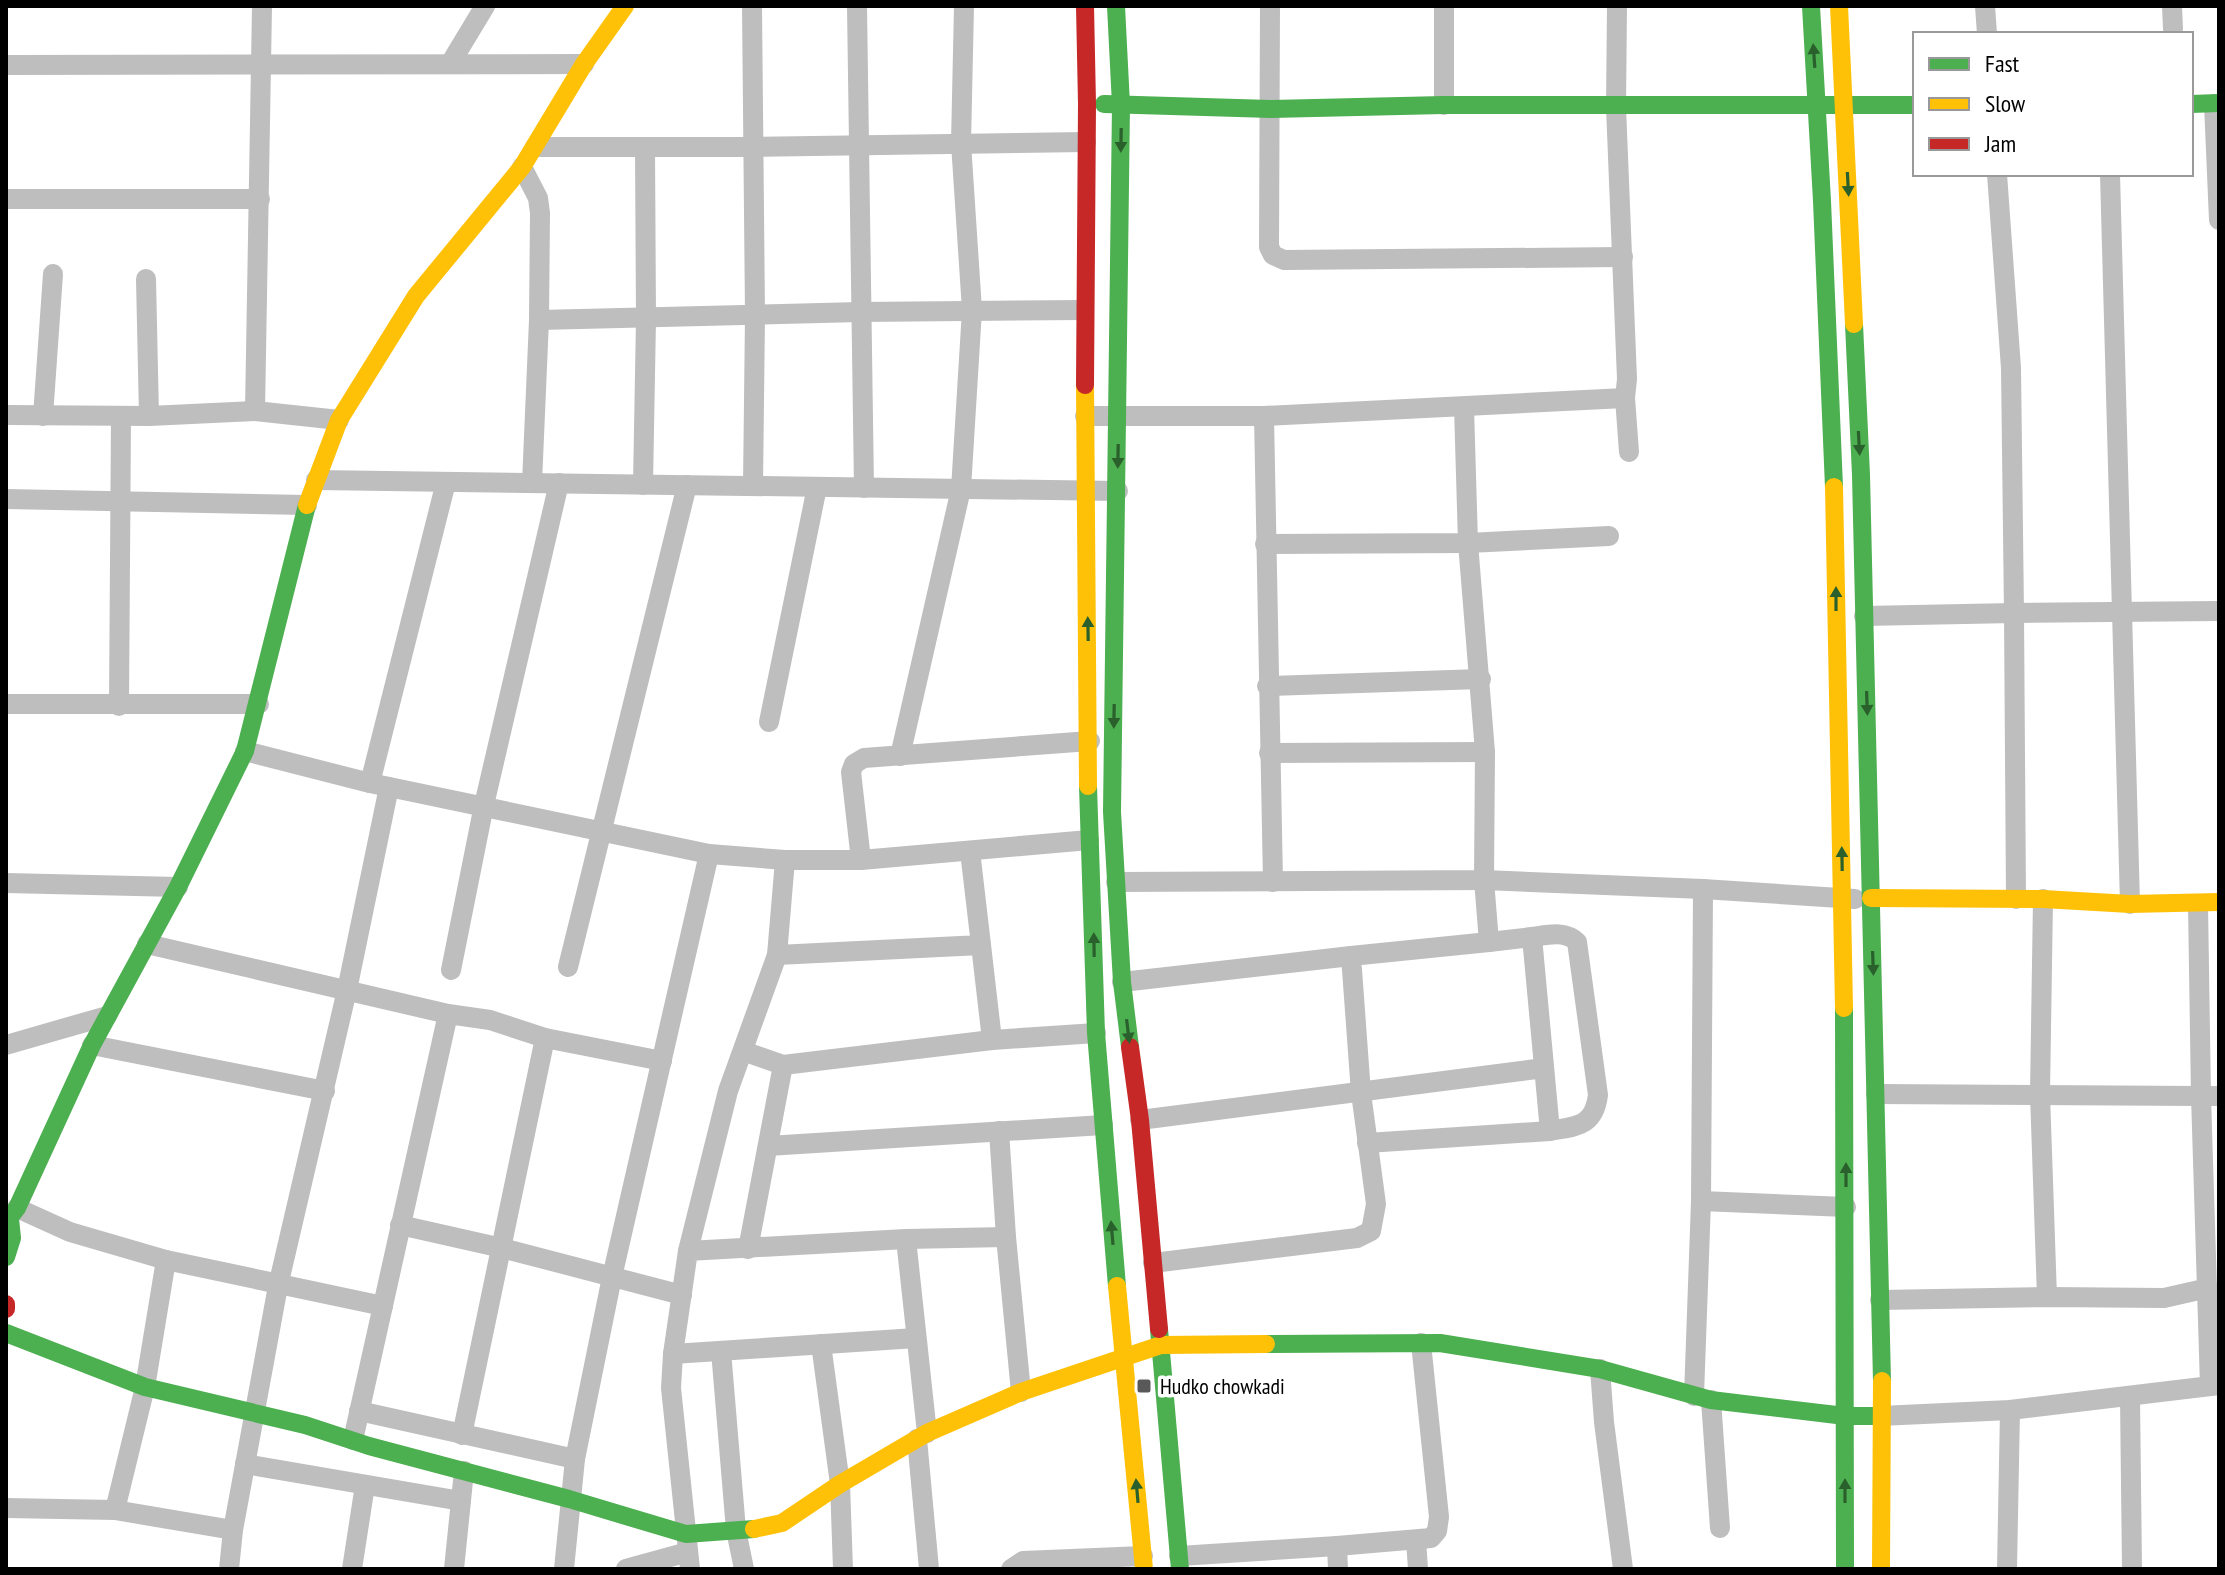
<svg xmlns="http://www.w3.org/2000/svg" width="2225" height="1575" font-family="'PT Sans Narrow',sans-serif">
<rect width="100%" height="100%" fill="#fff"/>
<g fill="none" stroke-linecap="round" stroke-linejoin="round">
<g stroke="#bebebe" stroke-width="20">
<polyline points="262,6 255,411 339,420"/>
<polyline points="752,6 755,315 753,486"/>
<polyline points="857,6 864,488"/>
<polyline points="1270,6 1269,247 1273,255 1284,260 1623,257"/>
<polyline points="1985,6 1987,34"/>
<polyline points="2172,6 2173,29"/>
<polyline points="450,64 485,6"/>
<polyline points="6,65 584,64"/>
<polyline points="2214,104 2219,220"/>
<polyline points="1444,105 1444,6"/>
<polyline points="535,147 752,147 1086,142"/>
<polyline points="522,167 538,198 540,213 539,320 860,312 1084,310"/>
<polyline points="1997,174 2011,368 2014,613 2219,611"/>
<polyline points="2110,174 2130,904"/>
<polyline points="6,199 260,199"/>
<polyline points="146,279 149,416"/>
<polyline points="1625,398 1629,452"/>
<polyline points="6,415 149,416 255,411"/>
<polyline points="43,416 53,274"/>
<polyline points="1085,416 1264,416 1625,398 1627,379 1616,107 1617,6"/>
<polyline points="1264,416 1273,882"/>
<polyline points="316,480 1118,491"/>
<polyline points="532,483 539,320"/>
<polyline points="643,485 646,319 645,148"/>
<polyline points="6,499 307,505"/>
<polyline points="1265,544 1468,543 1609,536"/>
<polyline points="1864,616 2014,613 2016,899"/>
<polyline points="1267,686 1481,679"/>
<polyline points="6,704 259,704"/>
<polyline points="119,706 121,416"/>
<polyline points="769,722 817,487"/>
<polyline points="245,751 370,783 709,854 612,1277 575,1459 564,1569"/>
<polyline points="1269,753 1485,752"/>
<polyline points="900,756 961,489 972,310 961,143 964,6"/>
<polyline points="370,783 446,482"/>
<polyline points="709,854 785,860 861,860 1089,840"/>
<polyline points="785,860 777,955 981,945 970,851"/>
<polyline points="861,860 851,772 854,764 864,758 1090,741"/>
<polyline points="1116,882 1484,880 1485,752 1468,543 1464,407"/>
<polyline points="6,883 178,887"/>
<polyline points="2043,899 2040,1094 2047,1297"/>
<polyline points="2198,904 2201,1096 2219,1096"/>
<path d="M1532,937C1547,935 1565,930 1577,942L1598,1095C1594,1127 1576,1126 1550,1131"/>
<polyline points="147,944 448,1014 490,1020 545,1038 662,1061"/>
<polyline points="981,945 992,1040"/>
<polyline points="568,967 687,485"/>
<polyline points="451,970 484,805 559,483"/>
<polyline points="1122,982 1351,956"/>
<polyline points="6,1045 107,1016"/>
<polyline points="92,1045 325,1091"/>
<polyline points="743,1051 783,1065 992,1040 1096,1033"/>
<polyline points="1876,1094 2201,1096 2210,1386"/>
<polyline points="1140,1120 1544,1068"/>
<polyline points="999,1131 1006,1237"/>
<polyline points="1367,1143 1550,1131 1532,937 1489,942"/>
<polyline points="768,1146 1103,1125"/>
<polyline points="1701,1201 1846,1207"/>
<polyline points="17,1208 70,1232 166,1260"/>
<polyline points="400,1225 502,1248 682,1295"/>
<polyline points="906,1239 927,1433"/>
<polyline points="748,1249 783,1065"/>
<polyline points="688,1251 728,1091 777,955"/>
<polyline points="1153,1263 1357,1238 1371,1231 1376,1204 1361,1093 1351,956 1489,942 1484,880 1703,889 1855,899"/>
<polyline points="1880,1300 2047,1297 2164,1298 2208,1288"/>
<polyline points="821,1344 840,1484 843,1569"/>
<polyline points="721,1351 736,1530 744,1569"/>
<polyline points="673,1354 916,1338"/>
<polyline points="1600,1369 1604,1422 1623,1569"/>
<polyline points="1694,1396 1701,1201 1703,889"/>
<polyline points="2130,1397 2132,1569"/>
<polyline points="1711,1400 1720,1528"/>
<polyline points="359,1411 575,1459"/>
<polyline points="1880,1416 2010,1410 2219,1385"/>
<polyline points="462,1435 545,1038"/>
<polyline points="917,1439 929,1569"/>
<polyline points="353,1440 448,1014"/>
<polyline points="245,1464 461,1501"/>
<polyline points="6,1508 115,1510 233,1530"/>
<polyline points="115,1510 145,1387 166,1260 383,1306"/>
<polyline points="1416,1540 1418,1569"/>
<polyline points="1179,1556 1337,1546"/>
<polyline points="229,1569 233,1530 278,1286 347,990 389,787"/>
<polyline points="352,1569 365,1485"/>
<polyline points="454,1569 464,1471"/>
<polyline points="626,1569 688,1552"/>
<polyline points="690,1569 671,1388 673,1354 688,1251 906,1239 1006,1237 1021,1392"/>
<polyline points="1011,1569 1023,1561 1143,1556"/>
<polyline points="1338,1569 1337,1546 1431,1538 1437,1531 1439,1517 1421,1343"/>
<polyline points="2007,1569 2010,1410"/>
</g>
<g stroke="#4caf50" stroke-width="18">
<polyline points="1116,6 1121,105 1112,812 1122,982 1130,1047"/>
<polyline points="1811,6 1822,201 1834,487"/>
<polyline points="1104,104 1271,109 1444,105 1915,105"/>
<polyline points="2191,104 2219,103"/>
<polyline points="1854,324 1861,475 1882,1381"/>
<polyline points="1088,786 1096,1033 1117,1286"/>
<polyline points="1844,1008 1845,1569"/>
<polyline points="6,1222 17,1208 92,1045 178,887 245,751 307,505"/>
<polyline points="6,1257 12,1238 10,1219"/>
<polyline points="1159,1329 1180,1569"/>
<polyline points="6,1333 145,1387 305,1425 369,1446 569,1499 686,1534 754,1529"/>
<polyline points="1266,1344 1440,1343 1600,1369 1711,1400 1845,1416 1880,1416"/>
</g>
<g stroke="#ffc107" stroke-width="18">
<polyline points="1839,6 1854,324"/>
<polyline points="1085,385 1088,786"/>
<polyline points="1834,487 1844,1008"/>
<polyline points="307,505 339,420 416,296 522,167 584,64 625,6"/>
<polyline points="1871,898 2043,899 2130,904 2219,902"/>
<polyline points="1117,1286 1144,1569"/>
<polyline points="754,1529 782,1523 840,1484 927,1433 1021,1392 1161,1345 1266,1344"/>
<polyline points="1881,1569 1882,1381"/>
</g>
<g stroke="#c62828" stroke-width="18">
<polyline points="1085,385 1087,104 1085,6"/>
<polyline points="1130,1047 1140,1120 1159,1329"/>
<polyline points="6,1304 6,1309"/>
</g>
</g>
<defs><path id="oneway-solid" d="M-6-.8H1V-3.2L6.5 0L1 3.2V.8H-6Z" transform="scale(2)"/></defs>
<g fill="#2a602c">
<use href="#oneway-solid" transform="translate(1814 56) rotate(-94)"/>
<use href="#oneway-solid" transform="translate(1121 140) rotate(91)"/>
<use href="#oneway-solid" transform="translate(1848 184) rotate(87)"/>
<use href="#oneway-solid" transform="translate(1859 443) rotate(87)"/>
<use href="#oneway-solid" transform="translate(1118 456) rotate(91)"/>
<use href="#oneway-solid" transform="translate(1836 599) rotate(-90)"/>
<use href="#oneway-solid" transform="translate(1088 629) rotate(-91)"/>
<use href="#oneway-solid" transform="translate(1867 703) rotate(88)"/>
<use href="#oneway-solid" transform="translate(1114 716) rotate(91)"/>
<use href="#oneway-solid" transform="translate(1842 859) rotate(-91)"/>
<use href="#oneway-solid" transform="translate(1094 945) rotate(-91)"/>
<use href="#oneway-solid" transform="translate(1873 963) rotate(88)"/>
<use href="#oneway-solid" transform="translate(1128 1031) rotate(83)"/>
<use href="#oneway-solid" transform="translate(1846 1175) rotate(-90)"/>
<use href="#oneway-solid" transform="translate(1112 1233) rotate(-95)"/>
<use href="#oneway-solid" transform="translate(1137 1491) rotate(-95)"/>
<use href="#oneway-solid" transform="translate(1845 1491) rotate(-90)"/>
</g>
<rect fill="#595959" stroke="#fff" stroke-width="3" x="1136" y="1378" width="16" height="16" rx="4"/>
<g text-anchor="middle" stroke-width="7" stroke-linejoin="round" paint-order="stroke">
<g font-size="22" fill="#000" stroke="#fff" text-anchor="start">
<text x="1160" y="1394">Hudko chowkadi</text>
</g>
</g>
<rect width="2225" height="1575" fill="none" stroke="#000000" stroke-width="16"/>
<rect x="1913" y="32" width="280" height="144" fill="#ffffff" stroke="#999999" stroke-width="2"/>
<rect x="1929" y="58" width="40" height="12" fill="#4caf50" stroke="#999999" stroke-width="2"/>
<text x="1985" y="72" font-size="24" fill="#000000">Fast</text>
<rect x="1929" y="98" width="40" height="12" fill="#ffc107" stroke="#999999" stroke-width="2"/>
<text x="1985" y="112" font-size="24" fill="#000000">Slow</text>
<rect x="1929" y="138" width="40" height="12" fill="#c62828" stroke="#999999" stroke-width="2"/>
<text x="1985" y="152" font-size="24" fill="#000000">Jam</text>
</svg>
